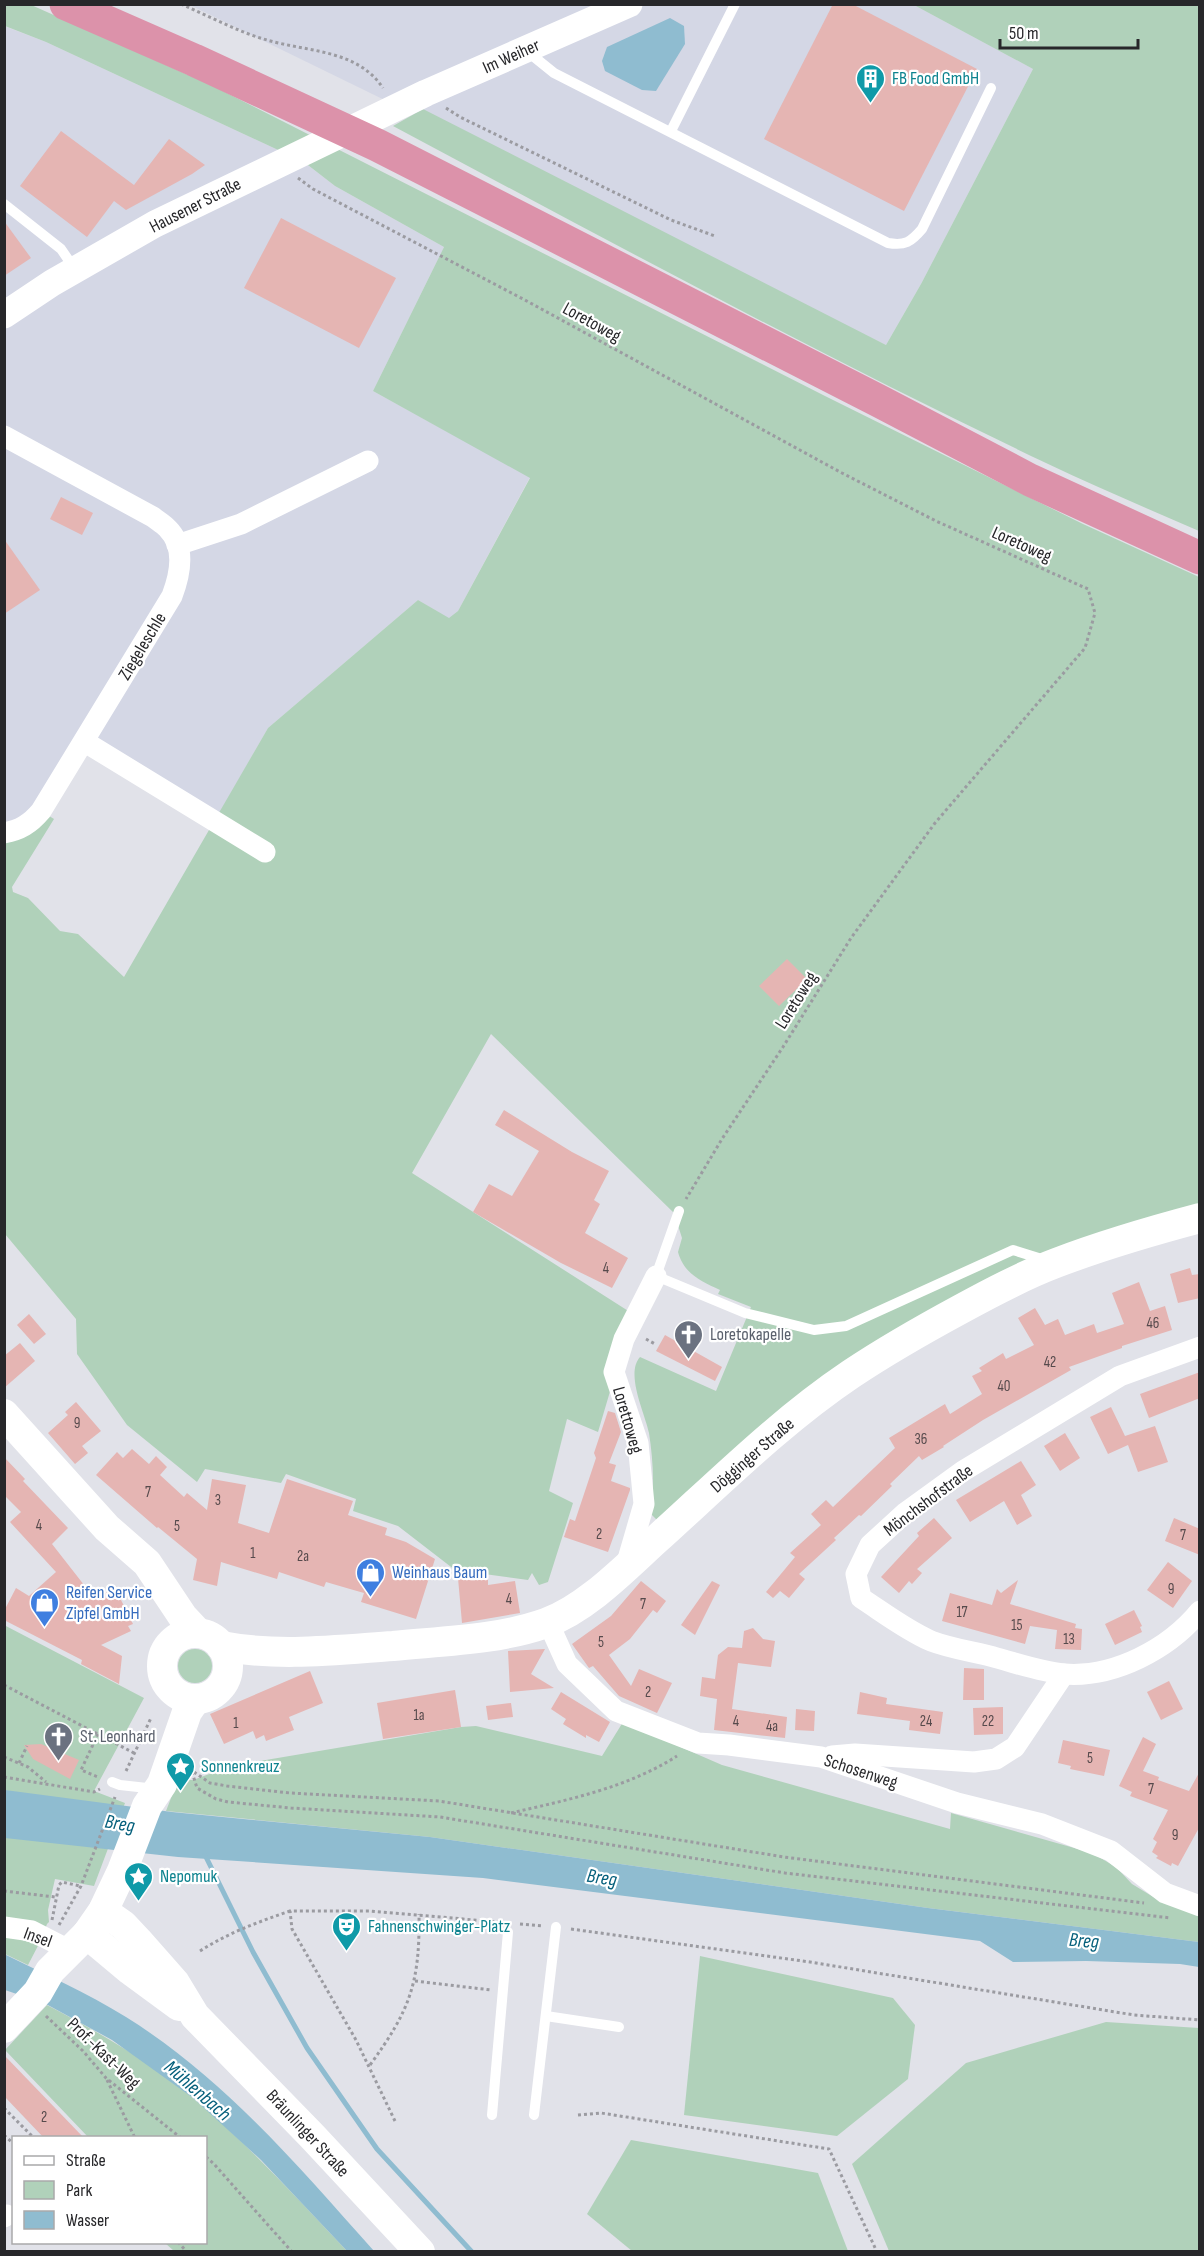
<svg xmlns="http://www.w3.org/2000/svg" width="1204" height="2256" font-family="'Sofia Sans Condensed',sans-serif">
<rect width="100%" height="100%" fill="#e1e2e9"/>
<g fill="#d4d7e5">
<polygon points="190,5 914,5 1033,69 921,284 886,345"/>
<polygon points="4,26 46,42 304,162 335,186 444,247 373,391 530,477 458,611 449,619 418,600 268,728 215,821 85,742 41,811 5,833"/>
</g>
<g fill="#b0d1ba">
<path d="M29,4L213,86L825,396L1083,524L1199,577V1208L999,1275L660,1523L650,1513C655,1488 653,1459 649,1433C645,1413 625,1374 640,1357L716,1391L751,1307L718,1294L720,1290C701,1281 684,1274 678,1252L682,1238L674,1213L491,1034L412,1173L633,1314L598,1432L567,1419L549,1491L573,1503L548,1582L539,1585L532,1573L528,1580L455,1570L398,1526L353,1511L356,1499L286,1474L281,1483L205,1469L197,1482L127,1425L77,1354L76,1319L5,1234L4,833L41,811L54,819L12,887L13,892L28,898L60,931L78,934L124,977L268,728L418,600L449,618L458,611L530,478L373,391L444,247L335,186L304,162L46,42L5,26V5Z"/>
<path d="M914,5H1199V531C1148,509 1097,487 1046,463C825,358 609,241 393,126L423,109L886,345L921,284L1033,69Z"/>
<polygon points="4,1625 144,1698 94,1791 125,1803 94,1886 55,1879 48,1910 49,1922 47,1924 41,1940 28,1965 5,1954"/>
<circle cx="195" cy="1666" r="17"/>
<polygon points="623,1722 722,1765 950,1829 951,1813 1092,1853 1116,1867 1132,1884 1155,1898 1199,1916 1199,1942 928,1908 430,1837 166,1811 178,1780 193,1780 231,1766 461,1727 476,1726 602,1756"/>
<polygon points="700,1956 893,1998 915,2025 908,2079 837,2136 684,2115"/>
<path d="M47,2005C98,2032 150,2061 194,2099C249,2145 298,2199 347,2251H174L165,2243L206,2242V2138L88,2137L5,2050Z"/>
<polygon points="1106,2022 1199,2028 1199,2251 889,2251 852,2164 966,2063"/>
<polygon points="631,2140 818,2173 848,2251 632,2251 587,2214"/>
</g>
<g fill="#8fbcd0">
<polygon points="670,18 684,26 685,44 656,91 642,90 605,71 602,61 607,47"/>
<polygon points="5,1790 172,1812 430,1837 928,1908 1199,1942 1199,1967 1180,1964 1086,1961 1013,1962 980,1941 483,1878 178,1857 5,1838"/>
<path d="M4,1954C45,1974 87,1993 126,2017C225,2079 297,2165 374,2251H347L261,2160L193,2098L112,2040L46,2004L5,1990Z"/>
</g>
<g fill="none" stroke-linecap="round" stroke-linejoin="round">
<polyline stroke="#8fbcd0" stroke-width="5" points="205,1855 253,1952 307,2048 377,2149 472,2252"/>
</g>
<g fill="#e5b5b3">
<polygon points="833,4 852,4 977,69 904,211 764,139"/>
<polygon points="61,131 134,185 169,139 205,165 192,174 126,210 114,201 87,237 20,186"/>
<polygon points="281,218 396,278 359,348 244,288"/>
<polygon points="4,221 31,258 4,276"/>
<polygon points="61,497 93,513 82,535 50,519"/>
<polygon points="4,539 40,590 4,614"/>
<polygon points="787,959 807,979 779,1006 759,986"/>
<polygon points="504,1110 572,1152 609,1171 594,1200 600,1204 585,1233 628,1258 612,1288 561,1263 473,1212 489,1184 512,1196 539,1151 495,1125"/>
<polygon points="1190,1268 1192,1275 1200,1274 1200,1298 1178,1303 1170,1274"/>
<polygon points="1139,1282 1150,1311 1165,1306 1172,1330 1122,1346 1122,1348 1069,1367 1071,1370 983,1420 943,1446 944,1447 922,1460 919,1456 890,1484 892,1486 861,1516 859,1515 834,1538 836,1540 799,1574 805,1579 789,1598 780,1591 773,1598 766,1592 795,1557 790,1553 821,1525 811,1514 826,1500 833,1507 895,1448 889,1438 945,1404 950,1414 982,1394 972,1376 982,1371 979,1368 1003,1353 1006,1359 1034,1345 1018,1318 1035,1308 1045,1325 1058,1319 1065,1335 1094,1324 1097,1333 1124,1324 1112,1293"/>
<polygon points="29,1314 46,1334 34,1344 17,1325"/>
<polygon points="665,1335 722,1367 715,1381 656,1351"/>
<polygon points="20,1343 35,1361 4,1388 4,1356"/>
<polygon points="1200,1372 1200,1398 1149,1418 1140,1394"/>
<polygon points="76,1402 101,1431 82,1446 88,1453 75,1464 48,1433 68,1415 65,1412"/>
<polygon points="1111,1407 1125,1436 1155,1426 1168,1462 1138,1472 1128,1445 1108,1454 1090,1417"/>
<polygon points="608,1411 615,1413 621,1432 609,1463 616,1465 611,1481 630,1488 630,1490 608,1552 564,1537 570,1519 575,1521 596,1458 594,1453"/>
<polygon points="1065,1433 1080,1458 1060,1471 1044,1446"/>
<polygon points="132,1449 149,1464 156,1456 167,1467 160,1475 184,1497 187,1493 207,1510 212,1479 246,1485 238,1523 269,1533 287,1479 353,1501 348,1515 387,1528 385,1535 406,1542 435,1559 416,1619 361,1602 364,1593 350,1589 326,1582 324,1587 279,1572 277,1579 221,1562 217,1586 193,1580 197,1559 158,1527 157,1528 96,1475 117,1452 123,1458"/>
<polygon points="4,1457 25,1479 23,1481 68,1528 52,1544 95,1599 115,1588 133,1624 128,1626 131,1631 101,1645 122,1656 119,1684 81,1664 82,1660 4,1620 4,1611 16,1588 29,1596 56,1572 10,1522 21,1512 4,1495"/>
<polygon points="1021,1461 1036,1485 1021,1495 1032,1516 1017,1525 1004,1501 970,1522 956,1500"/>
<polygon points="934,1518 952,1538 917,1569 922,1573 912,1584 909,1581 899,1593 881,1577 919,1536 917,1533"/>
<polygon points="1174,1518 1200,1529 1200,1555 1165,1541"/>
<polygon points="1168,1562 1192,1581 1173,1608 1147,1590"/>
<polygon points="488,1576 488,1585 515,1581 520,1613 462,1623 458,1578"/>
<polygon points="1018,1580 1010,1604 1076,1624 1075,1628 1082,1629 1081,1650 1055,1649 1057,1630 1030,1626 1025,1644 942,1621 950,1593 992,1605 997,1589 1001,1593"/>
<polygon points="641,1581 666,1601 657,1613 653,1610 630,1639 609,1655 631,1686 639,1669 672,1683 657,1713 619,1696 593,1666 589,1668 572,1644 611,1616"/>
<polygon points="712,1581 720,1585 695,1635 681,1625"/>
<polygon points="1134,1610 1142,1626 1140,1627 1142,1632 1115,1645 1105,1624"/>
<polygon points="753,1628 763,1639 775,1641 771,1667 738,1663 732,1709 787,1717 785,1738 714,1730 717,1699 700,1696 702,1677 715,1679 718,1655 728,1647 742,1648 744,1631"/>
<polygon points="545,1649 531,1674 554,1688 510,1692 508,1651"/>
<polygon points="964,1668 984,1669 984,1700 963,1700"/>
<polygon points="310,1671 323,1703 289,1717 294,1730 266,1741 264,1735 256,1739 253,1731 224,1744 210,1714"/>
<polygon points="1169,1681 1183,1709 1161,1720 1147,1692"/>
<polygon points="455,1690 461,1727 383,1739 377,1703"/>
<polygon points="561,1692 610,1722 599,1742 586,1735 586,1738 563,1724 566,1719 551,1709"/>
<polygon points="860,1692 887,1698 886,1704 943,1712 940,1734 909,1730 910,1721 857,1714"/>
<polygon points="511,1703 513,1717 488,1720 486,1706"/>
<polygon points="1003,1707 1003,1734 974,1735 973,1708"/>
<polygon points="796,1709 815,1711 814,1731 795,1730"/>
<polygon points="1143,1737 1156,1744 1143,1771 1159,1777 1158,1780 1189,1791 1200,1771 1200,1826 1178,1866 1172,1863 1171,1866 1156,1858 1158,1856 1152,1852 1157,1842 1153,1839 1168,1810 1130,1796 1132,1792 1119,1786"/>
<polygon points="1063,1740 1110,1750 1104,1776 1070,1769 1071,1766 1058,1763"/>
<polygon points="41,1744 79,1760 70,1779 33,1759 24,1745"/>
<polygon points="4,2055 84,2138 44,2138 4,2096"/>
</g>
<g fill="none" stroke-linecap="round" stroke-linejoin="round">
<g stroke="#9b9ba1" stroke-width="3" stroke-dasharray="3 3" stroke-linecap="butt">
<path d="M181,4C209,16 238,32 267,40C307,52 357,49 383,88"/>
<polyline points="446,108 460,117 671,220 715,236"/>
<polyline points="298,178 313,189 523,299 842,473 936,521 1088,589 1095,613 1085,648 935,823 851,938 783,1047 722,1139 686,1199"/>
<polyline points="646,1339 655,1344"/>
<polyline points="4,1685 134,1753"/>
<polyline points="98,1734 81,1770 98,1777"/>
<polyline points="4,1757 28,1767 46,1782"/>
<polyline points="19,1763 27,1746"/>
<polyline points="126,1771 151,1718"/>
<polyline points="192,1772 197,1788 216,1799 228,1802 291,1808 440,1817 785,1873 1171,1918"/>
<polyline points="194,1772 210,1783 227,1786 290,1793 439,1801 784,1857 1144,1903"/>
<polyline points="4,1777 94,1792 100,1789"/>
<path d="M511,1813C567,1800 627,1788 677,1756"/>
<polyline points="4,1891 55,1897"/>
<polyline points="52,1920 59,1885 62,1882 80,1886"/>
<polyline points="520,1924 543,1926"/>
<polyline points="59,1925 81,1886 115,1797"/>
<polyline points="571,1929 810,1962 1134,2015 1200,2020"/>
<path d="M200,1951C228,1933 258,1922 290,1911"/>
<polyline points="415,1981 491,1990"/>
<polyline points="46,2016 83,2051 106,2078 181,2138"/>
<path d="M370,2065C410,2010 420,1983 419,1914"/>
<polyline points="107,2080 135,2138"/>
<polyline points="4,2108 34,2138"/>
<polyline points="578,2115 601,2113 829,2149 877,2252"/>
<polyline points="395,2121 356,2040 292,1929 290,1911 370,1911 498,1922"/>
<polyline points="4,2135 14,2144"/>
<polyline points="206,2157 214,2164 292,2252"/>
<polyline points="178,2242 187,2252"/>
</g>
<g stroke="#fff" stroke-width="10">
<path d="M528,52L554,73L888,243C905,246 911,242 922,229L991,88"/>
<polyline points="671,131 735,4"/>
<polyline points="4,204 61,249 74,268"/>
<polyline points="679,1211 656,1276 745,1313 814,1330 846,1326 1013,1250 1045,1260"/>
<polyline points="112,1782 120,1785 147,1788"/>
<polyline points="546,2016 619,2027"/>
<polyline points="492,2115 508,1932"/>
<polyline points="534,2115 556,1927"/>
</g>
<g stroke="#fff" stroke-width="21">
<path d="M4,436L153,517C158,521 164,524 168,529C186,547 180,575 172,596L41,811C30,824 20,830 4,833"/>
<polyline points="177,545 241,524 368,461"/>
<polyline points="85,742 265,852"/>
<path d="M1200,1347L1120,1376L963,1471L905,1513L870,1545L856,1574L861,1598C884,1613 906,1630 931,1641C952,1649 976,1652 997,1658C1019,1664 1042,1672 1064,1674C1114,1678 1169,1649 1200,1611"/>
<polyline points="626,1566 644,1504 638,1443 614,1372 624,1339 656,1276"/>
<polyline points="548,1622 567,1664 616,1711 698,1743 729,1745 821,1757 957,1803 1042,1824 1111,1851 1165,1893 1200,1906"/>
<polyline points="832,1756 855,1754 974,1762 996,1759 1015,1747 1064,1674"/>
<polyline points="4,1927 32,1931 71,1951"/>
<polyline points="4,2217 7,2215"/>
</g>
<polyline stroke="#fff" stroke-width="27" points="4,315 52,283 155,224 426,93 629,4"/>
<g stroke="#fff" stroke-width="30">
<polyline points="4,1414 107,1528 147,1563 183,1617 198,1633"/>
<circle cx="195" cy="1666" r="33"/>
<path d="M221,1646C278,1657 336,1650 393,1646C444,1641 498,1640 546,1623C587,1608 625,1568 657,1539C719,1483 781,1421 851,1374C887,1350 924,1329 961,1309C992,1292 1024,1275 1056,1263C1103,1245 1151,1231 1200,1218"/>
<polyline points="103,1911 123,1925 138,1941 175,1983 195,2016 312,2136 420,2252"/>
<polyline points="87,1934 130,1970 179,2006"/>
<polyline points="4,2028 38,1992 50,1971 87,1934 103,1911 122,1871 147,1806 162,1784 187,1712 196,1699"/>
</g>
<polyline stroke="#dc92aa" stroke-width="33" points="66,4 194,60 377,145 879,401 1030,480 1200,558"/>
</g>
<defs>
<symbol id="building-pin" viewBox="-11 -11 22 30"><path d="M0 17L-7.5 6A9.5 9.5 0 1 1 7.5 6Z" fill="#0f9aa8" stroke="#fff"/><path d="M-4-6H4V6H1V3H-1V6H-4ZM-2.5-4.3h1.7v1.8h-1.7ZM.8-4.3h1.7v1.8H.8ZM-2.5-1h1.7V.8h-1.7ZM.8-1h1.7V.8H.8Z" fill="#fff"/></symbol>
<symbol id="church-pin" viewBox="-11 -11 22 30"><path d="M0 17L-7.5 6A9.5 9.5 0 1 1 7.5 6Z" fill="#6b7280" stroke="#fff"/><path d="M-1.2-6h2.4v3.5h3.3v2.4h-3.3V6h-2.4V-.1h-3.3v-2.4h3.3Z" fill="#fff"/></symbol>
<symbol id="shop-pin" viewBox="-11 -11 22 30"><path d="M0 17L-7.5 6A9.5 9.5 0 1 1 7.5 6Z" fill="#3f7fe0" stroke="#fff"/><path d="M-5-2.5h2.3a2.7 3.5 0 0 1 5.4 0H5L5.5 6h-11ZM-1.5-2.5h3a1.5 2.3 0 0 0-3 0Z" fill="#fff"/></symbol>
<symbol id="sight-pin" viewBox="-11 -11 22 30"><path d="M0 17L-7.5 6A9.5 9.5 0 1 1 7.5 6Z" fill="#0f9aa8" stroke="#fff"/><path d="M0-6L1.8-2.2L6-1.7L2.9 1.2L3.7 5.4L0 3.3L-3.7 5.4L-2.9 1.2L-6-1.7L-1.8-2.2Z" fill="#fff"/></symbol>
<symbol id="theatre-pin" viewBox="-11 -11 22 30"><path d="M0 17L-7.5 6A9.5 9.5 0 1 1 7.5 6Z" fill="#0f9aa8" stroke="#fff"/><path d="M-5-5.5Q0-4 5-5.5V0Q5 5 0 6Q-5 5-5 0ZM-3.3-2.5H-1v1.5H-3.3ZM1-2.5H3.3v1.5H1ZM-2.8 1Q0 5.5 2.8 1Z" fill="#fff"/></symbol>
</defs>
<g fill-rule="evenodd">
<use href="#building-pin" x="854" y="62" width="33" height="45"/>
<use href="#church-pin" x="672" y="1318" width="33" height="45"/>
<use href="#shop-pin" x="354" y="1556" width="33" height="45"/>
<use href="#shop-pin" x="28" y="1586" width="33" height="45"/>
<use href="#church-pin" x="42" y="1720" width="33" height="45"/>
<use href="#sight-pin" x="164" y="1750" width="33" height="45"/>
<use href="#sight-pin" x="122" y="1860" width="33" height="45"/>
<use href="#theatre-pin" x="330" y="1910" width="33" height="45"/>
</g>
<g text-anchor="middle" stroke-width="4.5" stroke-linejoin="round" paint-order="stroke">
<g font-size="15" fill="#564a4c">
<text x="606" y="1273">4</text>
<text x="1153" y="1328">46</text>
<text x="1050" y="1367">42</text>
<text x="1004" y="1391">40</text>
<text x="77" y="1428">9</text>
<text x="921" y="1444">36</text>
<text x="148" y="1497">7</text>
<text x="218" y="1505">3</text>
<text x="39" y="1530">4</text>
<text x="177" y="1531">5</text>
<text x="599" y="1539">2</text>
<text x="1183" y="1540">7</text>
<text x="253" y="1558">1</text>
<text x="303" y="1561">2a</text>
<text x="1171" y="1594">9</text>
<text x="509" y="1604">4</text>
<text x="643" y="1609">7</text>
<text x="962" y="1617">17</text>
<text x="1017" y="1630">15</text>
<text x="1069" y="1644">13</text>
<text x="601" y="1647">5</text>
<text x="648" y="1697">2</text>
<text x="419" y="1720">1a</text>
<text x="736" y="1726">4</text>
<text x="926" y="1726">24</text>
<text x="988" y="1726">22</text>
<text x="236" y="1728">1</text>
<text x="772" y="1731">4a</text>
<text x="1090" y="1763">5</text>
<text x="1151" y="1794">7</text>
<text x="1175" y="1840">9</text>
<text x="44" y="2122">2</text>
</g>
<g font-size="18" fill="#27272a" stroke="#fff">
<text transform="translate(511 56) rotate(-24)" y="6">Im Weiher</text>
<text transform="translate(195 205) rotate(-27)" y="6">Hausener Straße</text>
<text transform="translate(592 322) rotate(29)" y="6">Loretoweg</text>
<text transform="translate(1022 544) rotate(24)" y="6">Loretoweg</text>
<text transform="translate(142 646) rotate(-59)" y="6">Ziegeleschle</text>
<text transform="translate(796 1000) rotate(-58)" y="6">Loretoweg</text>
<text transform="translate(628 1420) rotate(74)" y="6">Lorettoweg</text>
<text transform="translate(752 1455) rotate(-41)" y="6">Dögginger Straße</text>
<text transform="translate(928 1500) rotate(-37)" y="6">Mönchshofstraße</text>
<text transform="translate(861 1771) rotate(18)" y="6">Schosenweg</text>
<text transform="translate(38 1937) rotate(20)" y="6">Insel</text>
<text transform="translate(104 2053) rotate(44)" y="6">Prof.-Kast-Weg</text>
<text transform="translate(308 2133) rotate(47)" y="6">Bräunlinger Straße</text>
</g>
<g font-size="18" fill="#0d838f" stroke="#fff" text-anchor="start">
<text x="892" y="84">FB Food GmbH</text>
<text x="201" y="1772">Sonnenkreuz</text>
<text x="160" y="1882">Nepomuk</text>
<text x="368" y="1932">Fahnenschwinger-Platz</text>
</g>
<g font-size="18" fill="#5b616d" stroke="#fff" text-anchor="start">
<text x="710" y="1340">Loretokapelle</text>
<text x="80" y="1742">St. Leonhard</text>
</g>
<g font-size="18" fill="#366cbe" stroke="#fff" text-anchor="start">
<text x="392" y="1578">Weinhaus Baum</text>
<text x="66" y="1598">Reifen Service<tspan x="66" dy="21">Zipfel GmbH</tspan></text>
</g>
<g font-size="20" font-style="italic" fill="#06607c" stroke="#fff">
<text transform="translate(120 1823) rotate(10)" y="7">Breg</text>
<text transform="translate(602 1877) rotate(9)" y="7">Breg</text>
<text transform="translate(1084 1940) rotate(5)" y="7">Breg</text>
<text transform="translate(198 2090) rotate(41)" y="7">Mühlenbach</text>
</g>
</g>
<rect width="1204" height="2256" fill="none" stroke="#27272a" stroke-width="12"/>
<rect x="12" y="2136" width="195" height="108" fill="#ffffff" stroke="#a9a9aa" stroke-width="1.5"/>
<rect x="24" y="2156" width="30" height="9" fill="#ffffff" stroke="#a9a9aa" stroke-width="1.5"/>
<text x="66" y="2166" font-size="18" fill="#27272a">Straße</text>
<rect x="24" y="2181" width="30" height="18" fill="#b0d1ba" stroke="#a9a9aa" stroke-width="1.5"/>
<text x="66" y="2196" font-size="18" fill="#27272a">Park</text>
<rect x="24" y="2211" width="30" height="18" fill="#8fbcd0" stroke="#a9a9aa" stroke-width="1.5"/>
<text x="66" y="2226" font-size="18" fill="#27272a">Wasser</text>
<path d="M1000 39v9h138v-9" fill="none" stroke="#27272a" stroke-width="3"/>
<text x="1009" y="39" font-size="18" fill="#27272a" stroke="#ffffff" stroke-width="4.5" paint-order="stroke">50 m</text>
</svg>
